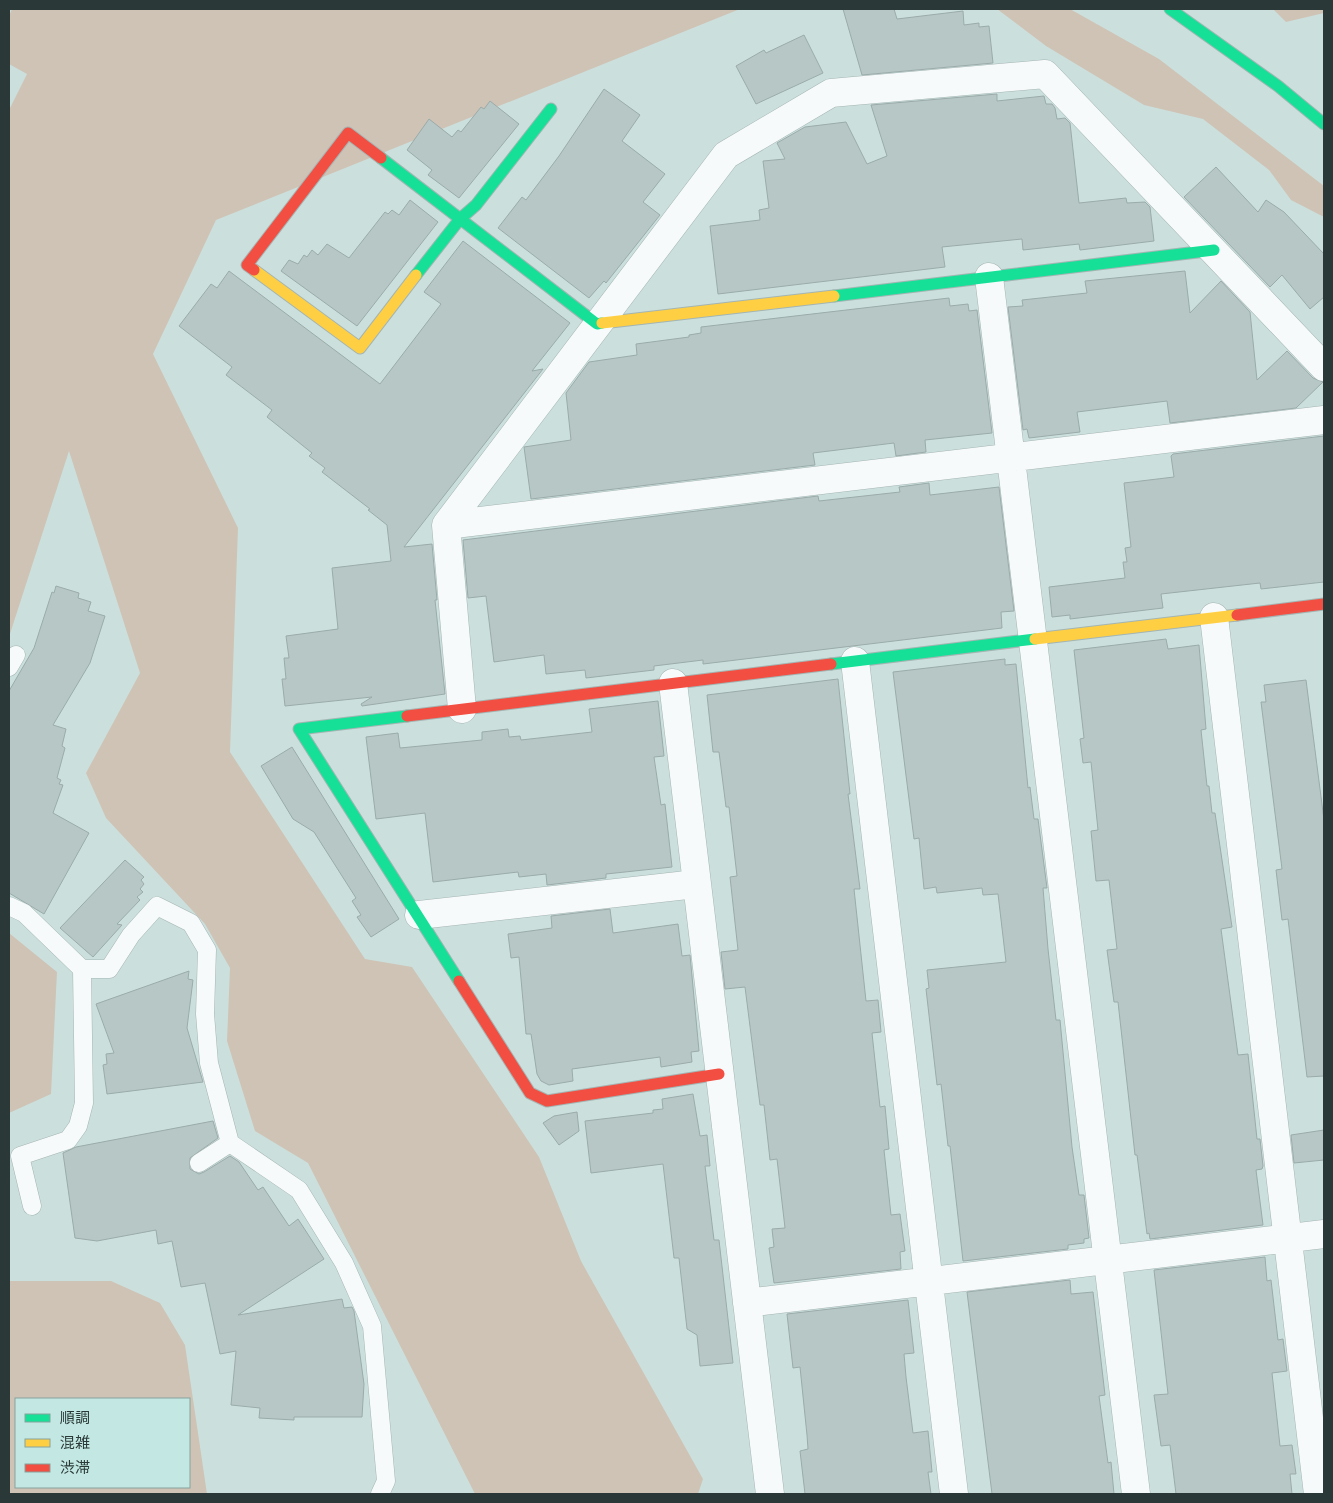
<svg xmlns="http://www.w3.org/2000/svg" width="1333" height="1503" viewBox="0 0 1333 1503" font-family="'Alegreya Sans','Noto Sans JP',sans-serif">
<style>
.green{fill:#cfc3b6;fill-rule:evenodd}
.building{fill:#b6c7c5;stroke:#9baba9}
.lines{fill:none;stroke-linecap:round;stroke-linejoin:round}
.lane-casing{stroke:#a4b5b3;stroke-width:19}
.street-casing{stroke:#a4b5b3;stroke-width:29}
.fast-casing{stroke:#a4b5b3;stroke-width:13}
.slow-casing{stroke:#a4b5b3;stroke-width:13}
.jam-casing{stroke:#a4b5b3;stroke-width:13}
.lane{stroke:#f7fafa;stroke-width:18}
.street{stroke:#f7fafa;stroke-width:28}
.fast{stroke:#16e098;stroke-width:11}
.slow{stroke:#ffcf43;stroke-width:11}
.jam{stroke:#f24e42;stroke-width:11}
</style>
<rect width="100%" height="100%" fill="#cbe0dd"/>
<path class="green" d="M12,9h728l-524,211 -63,134 85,174 -8,224 135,207 47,8 127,190 42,104 122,218 -5,15h-223l-167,-331 -53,-32 -28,-90 3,-73 -25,-44 -99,-106 -20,-45 54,-100 -71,-222 -60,186v-527l18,-36 -18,-10v-48z
M997,9h73l89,50 165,127v31l-33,-17 -22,-30 -66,-51 -59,-14 -98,-59z
M1273,9h51v4l-38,9z
M9,933l48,39 -6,122 -42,19z
M9,1281h102l49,22 25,42 22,149h-198zM189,1399v88h-173v-88z"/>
<path class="building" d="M843,9h51l3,10 66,-8 1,14 15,-2v4l10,-1 4,37 -131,12z
M804,35l19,38 -67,31 -20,-38 28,-16 2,3z
M604,89l36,26 -18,26 43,33 -22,28 17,13 -54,68 -2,-2 -15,17 -91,-70 24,-31 4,3 33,-44z
M997,94v7l47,-5 2,8h6l3,4 2,11 8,-1 5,5 9,80 47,-5 1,5 18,-1 5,5 4,34 -74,9 -1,-6 -56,6 -1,-11 -80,8 3,20 -227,27 -8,-68 50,-6 -1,-10 10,-2 -6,-47 22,-2 -8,-16 28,-16 41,-5 21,42 20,-8 -16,-51z
M490,101l29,23 -60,74 -31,-23 4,-5 -25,-20 22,-31 23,18 6,-7 3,2 20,-25 3,2z
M1216,167l42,45 8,-12 18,12 40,42v43l-14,12 -28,-34 -12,12 -86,-90z
M410,200l28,22 -81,104 -76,-55 8,-11 9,4 6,-9 3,2 5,-7 6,5 9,-11 22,14 36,-46 3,2 4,-4 7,5z
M463,241l107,82 -38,48 11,-2 -139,178 28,-3 5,56h-2l10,94 -83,12 -1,-2 11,-7 -87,9 -3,-27h4l-2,-21h5l-3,-22 52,-7 -6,-61 59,-7 -4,-36 -19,-15 2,-1 -48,-37 3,-4 -16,-12 3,-3 -45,-36 5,-7 -46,-35 6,-8 -53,-41 32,-42 6,4 12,-17 151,113 61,-80 -17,-12z
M1185,271l5,42 31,-32 29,31 7,68 30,-29 26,27 10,4 -27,26 -126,15 -3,-22 -90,11 3,20 -51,6 -2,-9 -4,1 -15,-123 15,-1 -1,-6 65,-7 -2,-12z
M949,298l1,8 18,-2 1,7 8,-1 15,123 -67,7 1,12 -30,4 -2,-13 -81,10 2,12 -284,34 -7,-52 47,-7 -5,-47 23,-31 48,-7 -1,-11 53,-7v-2l12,-2v-6z
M1324,436v146l-63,7 -1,-6 -99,11 2,14 -93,11v-4l-18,2 -3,-30 76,-9 -2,-16h4l-2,-14 6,-1 -7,-64 50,-6 -3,-21 2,-2z
M929,483l1,12 69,-8 15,124 -13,1 1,16 -299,36v-4l-49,6v4l-68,8 -1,-8 -39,4 -2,-19 -50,7 -8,-66 -18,2 -5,-58 355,-44 1,5 81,-9 -1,-5z
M56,586l23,7 -1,5 13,4 -3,9 17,5 -15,47 -37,62 13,4 -4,17 3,2 -8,30 4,2 -2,4 4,1 -10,28 36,20 -45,81 -35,-21v-202l25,-43 18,-56 2,1z
M1166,639l2,10 31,-4 7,84 -5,1 6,56h2l3,27h3l17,114 -11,2 17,126 10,-1 9,85h3l3,27 -1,3 -6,1 7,55 -113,14 -1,-6 -2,1 -10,-79h-2l-17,-153h-4l-7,-52 10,-1 -8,-69 -13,1 -5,-50 7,-1 -7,-68 -8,1 -3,-24 4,-1 -10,-88z
M1005,659v6l11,-1 12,124 2,-1 4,32h4l9,69h-4l5,61 8,71h4l12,127 7,48h5l5,43 -5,1v4l-16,2v4l-105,12 -13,-115h-2l-7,-62 -4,1 -11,-96 3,-1 -2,-18 79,-8 -8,-68 -15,1 -1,-7 -45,5 -1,-6 -12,2 -5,-51 -5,1 -21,-167z
M838,679l12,115h-2l12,95h-6l12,112 12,-1 3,32 -9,1 8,74 5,-1 4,43 -5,1 7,65 9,-1 5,37 -5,1 1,17 -127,14 -5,-35 5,-1 -2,-18 13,-1 -8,-69 -7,1 -6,-55h-4l-15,-118 -20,2 -4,-37 17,-2 -8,-73 7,-1 -8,-69h-3l-7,-55h-6l-6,-57z
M1306,680l18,140v256l-17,1 -19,-158 -6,1 -6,-50 6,-1 -21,-167h5l-2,-17z
M658,701l6,55 -10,1 7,48 4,-1 7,63 -66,7v4l-59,7 -1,-11 -27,3 -1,-5 -85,10 -8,-69 -49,6 -10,-82 32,-4 2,15 82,-8v-8l26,-3 1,8 11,-1 1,4 71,-8 -3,-23z
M292,747l107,172 -28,18 -14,-20 4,-2 -9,-14 4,-3 -42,-66 -21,-13 -32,-53z
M125,860l19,17 -3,3 3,4 -4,5 3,3 -6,5 3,3 -23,24 5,1 -29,32 -33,-29z
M610,909l3,24 65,-9 4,32 8,-1 9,96 -8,1 1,10 -31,5 -1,-10 -88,12 1,12 -24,4 -8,-4 -4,-7 -6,-40h-5l-7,-77 -8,1 -3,-24 44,-6 -1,-12z
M189,971l-1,8 5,1 -6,48 16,54 -96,12 -4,-29 4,-1 -1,-10 8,-1 -18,-49z
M693,1094l7,42 7,-1 3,31h-5l9,74h5l14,123 -33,3 -3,-31 -10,-6 -8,-71h-5l-11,-94 -72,9 -6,-52 68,-8v-3l10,-1 -1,-10z
M577,1112l2,19 -20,14 -16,-22 11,-7z
M213,1121l5,17 -28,20v11l9,5 5,-2 26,-16 9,6 19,28 5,-3 26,39 9,-7 26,40 -86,56 104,-16 2,9 8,-1 2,4 10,73 -2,33h-68v3l-35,-2 1,-10 -29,-3 5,-54 -16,3 -15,-71 -24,4 -9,-46 -14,3 -2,-14 -59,11 -22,-3 -12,-85 13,-6z
M1324,1130v30l-30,3 -3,-28z
M1265,1257l2,24 4,-1 7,60 5,-1 4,32 -15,2 8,73 12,-1 4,29h-6l2,20h-116l-6,-49 -9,1 -7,-51 14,-1 -14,-124z
M1070,1280l1,14 22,-2 12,103 -6,1 9,67 3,-1 3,32h-122l-25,-202z
M908,1300l6,53 -10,1 2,23 7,56 15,-2 4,41h-4l3,22h-126l-5,-43 8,-2 -1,-14 -7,-68 -7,1 -6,-54z"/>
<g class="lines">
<defs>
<path id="lane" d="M9,667l7,-12
M9,906l15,7 58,56h27l22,-34 26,-29 34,17 16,27 -2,64 4,49 21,80 69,47 45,73 28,63 14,155 -6,13
M199,1163l31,-20
M32,1206l-12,-50 48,-16 10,-14 6,-23 -2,-134"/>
<path id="street" d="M989,277l147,1217
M446,525l878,-105
M1214,617l104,877
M855,661l99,833
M673,683l97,811
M462,709l-16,-184 280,-370 105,-62 214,-19 279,293
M419,915l277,-31
M747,1303l577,-69"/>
<path id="fast" d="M1170,9l108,77 46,38
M381,158l216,166 5,-1
M416,275l44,-56 16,-14 75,-96
M834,296l380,-46
M831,664l204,-25
M407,716l-108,13 160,252"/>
<path id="slow" d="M254,270l106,78 56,-73
M602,323l232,-27
M1035,639l202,-24"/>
<path id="jam" d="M254,270l-7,-5 101,-132 33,25
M1237,615l87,-11
M407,716l424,-52
M459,981l71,112 17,8 172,-27"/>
</defs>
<use href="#lane" class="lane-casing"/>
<use href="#street" class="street-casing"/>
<use href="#fast" class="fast-casing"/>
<use href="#slow" class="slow-casing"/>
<use href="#jam" class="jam-casing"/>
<use href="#lane" class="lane"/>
<use href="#street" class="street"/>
<use href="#fast" class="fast"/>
<use href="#slow" class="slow"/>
<use href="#jam" class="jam"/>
</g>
<rect width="1333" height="1503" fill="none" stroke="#2a3937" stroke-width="20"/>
<rect x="15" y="1398" width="175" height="90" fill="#c3e8e3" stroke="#86a29e"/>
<rect x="25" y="1414" width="25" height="8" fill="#16e098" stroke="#86a29e"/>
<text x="60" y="1423" font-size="15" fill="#2a3937">順調</text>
<rect x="25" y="1439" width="25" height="8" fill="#ffcf43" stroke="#86a29e"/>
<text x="60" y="1448" font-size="15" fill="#2a3937">混雑</text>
<rect x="25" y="1464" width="25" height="8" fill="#f24e42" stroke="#86a29e"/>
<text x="60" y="1473" font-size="15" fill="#2a3937">渋滞</text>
</svg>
